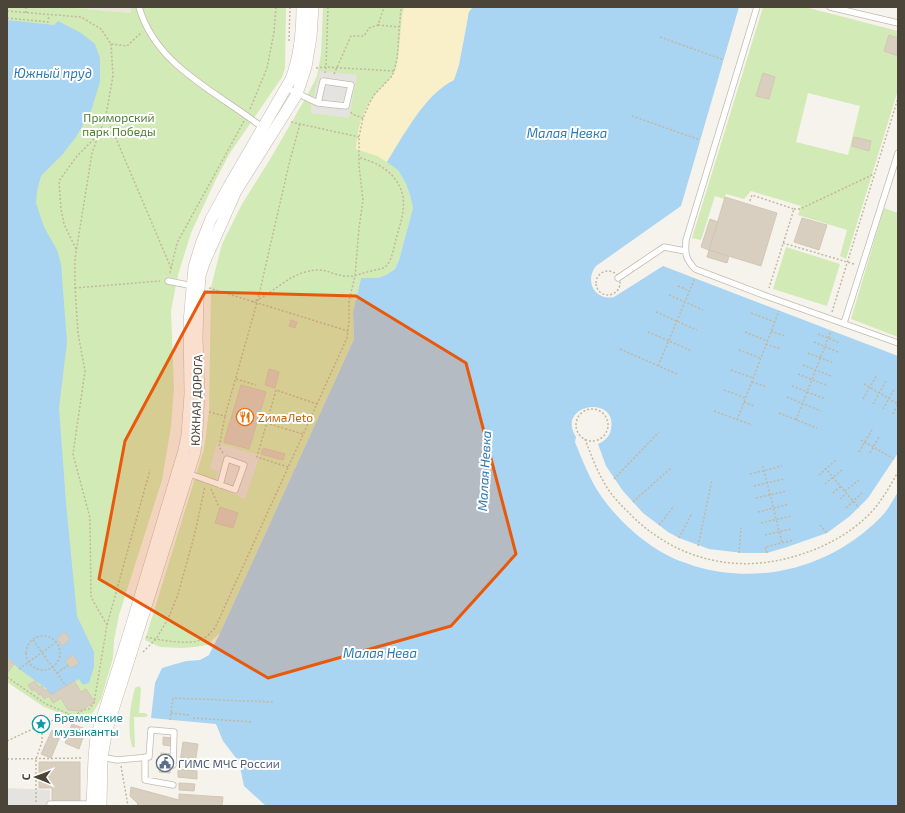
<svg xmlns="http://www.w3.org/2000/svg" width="905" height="813" viewBox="0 0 905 813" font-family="'Exo 2',sans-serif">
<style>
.residential{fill:#eae5da}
.green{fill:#d2eab5;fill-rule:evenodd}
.sand{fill:#f9efc9}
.parking{fill:#e5e3e0}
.water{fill:#a9d4f2}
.building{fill:#d8cfc1;stroke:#d3c7b4}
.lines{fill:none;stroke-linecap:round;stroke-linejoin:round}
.service-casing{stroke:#c2bbae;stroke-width:7}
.minor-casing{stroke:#c2bbae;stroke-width:12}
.path{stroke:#c4b79f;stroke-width:1.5;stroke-dasharray:2 2;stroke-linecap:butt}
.service{stroke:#fff;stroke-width:5.5}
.minor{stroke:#fff;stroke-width:11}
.marked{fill:#e8590c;fill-opacity:0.2;stroke:#e8590c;stroke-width:3;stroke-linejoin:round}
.labels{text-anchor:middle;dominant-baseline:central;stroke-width:4;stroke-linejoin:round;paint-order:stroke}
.park-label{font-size:12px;fill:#4a7f2a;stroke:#fff}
.street-label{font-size:12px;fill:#4b4439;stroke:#fff}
.food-label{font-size:12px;fill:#c56008;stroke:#fff;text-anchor:start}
.culture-label{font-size:12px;fill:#0d838f;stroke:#fff;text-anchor:start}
.service-label{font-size:12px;fill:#4e5e75;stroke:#fff;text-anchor:start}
.water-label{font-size:13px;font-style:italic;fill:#2e7ab2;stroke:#fff}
</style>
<rect width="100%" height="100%" fill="#f6f3ec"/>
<path class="residential" d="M64,7h66l1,6z"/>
<path class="green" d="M7,7h57l67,6 -1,-6h156l-1,61 -3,9 -52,76 -15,28 -24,52 -13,42 -7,36 3,76 -3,40 -9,53 -43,135 -5,25 -1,18 -7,24 -5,17 -7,12 -10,11 -40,-15 -37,-25z
M323,7h150l-53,104 -16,22 -6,37 8,14 4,11 3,13 -14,52 -4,9 -9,6 -8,3h-17l-8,34 1,27 -134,294 -13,12 -12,2 -14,1 -21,-1 -15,-7 59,-191 5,-38 2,-124 11,-43 20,-40 27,-43 40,-69 8,-16 4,-22z
M763,7h42l93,24v59l-52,169 -6,-3 7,-26 -49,-15 3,-9 -50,-15 -7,8 -18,-5 -2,5 -9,-3 -14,44 -9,-2zM808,93l52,13 -12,49 -52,-13z
M884,208l14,5v124l-47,-18z
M786,247l54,17 -13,42 -54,-17z
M139,686l2,3 -2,24h6l3,2 -2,2h-12l1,30h-3c-5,-19 -2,-41 3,-59z"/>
<path class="sand" d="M404,7h69l-4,5 -10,53 -5,15c-28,13 -51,56 -67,82l-10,-6 -21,-7c2,-21 5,-37 19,-54 7,-9 17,-16 21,-27 5,-19 3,-41 8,-61z"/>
<path class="parking" d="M320,71l37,4 -8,43 -38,-5v-7z
M217,443l43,12 -15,44 -32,-13 5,-15 -8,-2z
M7,788l43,2v16h-43z"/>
<path class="water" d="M473,7h266l-58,199 -85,60c-12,15 -1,35 18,31l49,-31 235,90v97l-30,45 -18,18 -23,17 -40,14 -20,6h-24l-34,-4 -30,-11 -11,-6 -25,-19 -20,-22 -17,-25 -8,-22c7,-3 12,-8 13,-15 7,-35 -56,-25 -35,8l-1,5c9,22 17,44 32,62 18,23 45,46 73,57 5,2 10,3 14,5 67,20 138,1 187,-49 7,-7 12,-17 17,-25v314h-632l-22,-20 -5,-24 -16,-21 -7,-17 -65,-6 4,-35 7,-15 24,-7 14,-1 9,-5 11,-22 134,-294 -1,-27 8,-34h17l8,-3 9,-6 4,-9 11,-41 3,-11 -3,-13 -4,-11 -8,-14 -11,-8c17,-27 38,-68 67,-82l5,-15 10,-53z
M7,20l47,5 4,-4 23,12 14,11 5,14v24l-9,29 -15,26 -14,18 -21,21 -4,15 -1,12 8,24 13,23 4,14 6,78 -8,66 7,95 11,113 17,36v15l-5,16 -6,2 -4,-6 -28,16 -4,-6 -28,-20 -12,-12z"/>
<path class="building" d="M889,35l9,3v18l-14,-5z
M763,73l12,4 -6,22 -13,-3z
M854,137l17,4 -2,10 -17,-5z
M725,197l52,16 -16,53 -52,-16z
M802,218l25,7 -8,25 -25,-8z
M710,219l8,3 -9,28 -8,-3z
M709,250l20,6 -2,7 -20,-6z
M291,320l6,2 -2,6 -6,-2z
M269,369l10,3 -4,16 -10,-3z
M241,385l25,7 -17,57 -25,-7z
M263,448l22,6 -2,6 -22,-6z
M220,507l18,6 -5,15 -18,-5z
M64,632l6,7 -8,7 -5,-7z
M73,655l6,8 -8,5 -6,-7z
M7,658l7,6 -7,9z
M35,681l4,6 3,-1 3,5 2,-2 4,6 23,-14 7,11 5,-3 9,13 -15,9 -12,-1 -7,-12 -8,5 -4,-7 -5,3 -3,-5 -2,1 -4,-5 -3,1 -4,-6z
M72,724l14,5 -7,20 -14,-6z
M52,730l9,4 -10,24 -10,-4z
M163,737l8,1v8l-8,-1z
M183,742l15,2 -3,20 -15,-2z
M161,753l10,1 -1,19 -11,-1z
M39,762h41v39h-28v-13h-13z
M178,769l19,2v8l-19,-2z
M179,783l16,1 -1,7 -15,-1z
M131,787l48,13v-6l44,3 -1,9h-86l2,-2 -8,-8z"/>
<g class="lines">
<defs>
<path id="service" d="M139,7c17,60 79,85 124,121
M757,7l-71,233c-1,14 -1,18 9,29l71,27 132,47
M830,7l68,16
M286,88l32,15 28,3 5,-21 -28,-4 -5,22
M618,278l46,-31 21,4
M168,281l25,5
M844,323l54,-170
M187,473l48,17 9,-25 -17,-6 -7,26
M101,757l16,3 32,-3 2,-27 23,2 -1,33
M145,757v23l28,5
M50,804h44"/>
<path id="minor" d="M92,806l2,-49 2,-20 34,-107 54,-180 3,-15 3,-41 -1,-72 5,-55 7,-23 10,-25 18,-33 62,-107c9,-23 11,-47 11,-72
M101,806l1,-49 5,-28 88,-277 2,-20 2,-38 -2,-57 1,-35 2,-26 4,-13 32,-72 61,-97 9,-27 5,-30 2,-30"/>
</defs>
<use href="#service" class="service-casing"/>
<use href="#minor" class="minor-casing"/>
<path class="path" d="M7,11l74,6 20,12 10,15 16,2 15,-14
M26,13v-6
M7,18l41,4 1,-7
M378,25l21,2
M660,37l64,23
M289,41l1,-34
M316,68l10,-1 2,-60
M325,73l1,-6 68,4
M334,74l17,-38h13l5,-8 9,-3 5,-15v-3
M250,109l17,-41 7,-36 2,-25
M351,112l1,2 11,4
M106,115l65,153
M632,116l68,24
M291,122l68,15
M750,201l2,-6 42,14 -25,79
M794,209h6l74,-35
M783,243l71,21
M76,249l-12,-25 -3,-15 -2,-28 18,-25 20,-20
M596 283a12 12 0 1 1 24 0a12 12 0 1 1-24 0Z
M170,273l7,-30 67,-122
M678,286l12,5
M75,288l85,-7
M209,288l139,43
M669,295l34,15
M252,302c19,-7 34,-25 53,-30 20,-6 25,3 41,4 8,1 14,-2 21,-4 6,-2 13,-2 18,-5 7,-6 9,-20 11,-28 4,-14 9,-28 7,-42 -4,-22 -23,-34 -43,-39
M656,312l41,18
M832,312l66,-214
M751,313l24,9
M771,331l14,5
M648,332l44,19
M745,332l22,9
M818,334l22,9
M814,342l24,10
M766,344l15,5
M620,349l57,25
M739,350l21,8
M808,353l26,10
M803,365l28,11
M658,366l37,-88
M731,370l22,8
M798,374l30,12
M236,379l20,6
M752,382l13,4
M864,384l34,20
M792,386l33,13
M724,390l22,8
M787,397l34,14
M863,399l14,-24
M744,402l10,4
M873,404l13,-23
M883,409l12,-21
M576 425a16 16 0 1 1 32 0a16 16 0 1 1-32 0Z
M714,411l38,14
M209,412l16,4 33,-117 31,-135 11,-40
M779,413l38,15
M893,414l5,-10
M737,420l42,-109
M796,420l35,-89
M266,423l37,11
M585,439c6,16 12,32 21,47 6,10 15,19 23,27 46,47 108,62 170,42 29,-9 56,-24 76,-47 9,-11 16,-24 23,-36
M861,440l33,19
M859,452l14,-24
M223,453l-4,-6 6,-31
M870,453l9,-16
M763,466l19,77
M288,467l-31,-10 19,-67 41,14
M825,468l34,40
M750,474l32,-8
M819,475l17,-15
M614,479l45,-47
M825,484l18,-15
M754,486l30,-7
M211,489l8,18
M845,491l14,-11
M833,493l8,-7
M756,498l31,-7
M840,499l7,-6
M633,502l39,-35
M846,508l17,-16
M758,512l31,-8
M761,523l30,-7
M659,525l15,-19
M820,525l7,8
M765,535l26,-6
M679,538l12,-23
M698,546l14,-66
M739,553l2,-25
M767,553l-2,-6 29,-7
M107,625l-16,-28 -1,-79 -17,-64 12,-83 -7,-38 -3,-45v-29l17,-106 14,-38 7,-39 -2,-32
M26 653a17 17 0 1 1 34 0a17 17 0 1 1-34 0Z
M146,637c15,3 43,9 57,2 5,-3 8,-7 12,-11l132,-290 2,-16v-21l6,-25 4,-48 4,-28 -4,-34v-29l4,-19 6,-14 5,-9 18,-19 2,-5 3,-12 4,-52
M33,640l33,46
M143,652l13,-13 12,-20 10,-25 17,-61 10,-47
M19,669l36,-26
M57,673l11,-8
M7,677l39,27 44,19
M171,713l19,2
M74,716l9,-6 6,-1 5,-6 13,-78 43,-155
M193,718l60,4
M170,720l3,-22 100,4
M38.5 725a2.5 2.5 0 1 1 5 0a2.5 2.5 0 1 1-5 0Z
M44,724l24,-10
M7,741l32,-15
M7,759l76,-1
M121,766l7,40
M36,802v-43l6,-17v-15"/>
<use href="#service" class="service"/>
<use href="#minor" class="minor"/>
</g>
<path class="marked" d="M205,292l151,4 110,67 50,191 -65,72 -183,52 -169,-99 26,-138z"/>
<defs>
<symbol id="restaurant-ring" viewBox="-11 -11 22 22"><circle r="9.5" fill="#fff" stroke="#e8710a" stroke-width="1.5"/><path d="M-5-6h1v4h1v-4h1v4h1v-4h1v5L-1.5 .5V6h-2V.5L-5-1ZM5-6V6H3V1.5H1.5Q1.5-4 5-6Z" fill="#e8710a"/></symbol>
<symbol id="sight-ring" viewBox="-11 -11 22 22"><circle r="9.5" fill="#fff" stroke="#0f9aa8" stroke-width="1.5"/><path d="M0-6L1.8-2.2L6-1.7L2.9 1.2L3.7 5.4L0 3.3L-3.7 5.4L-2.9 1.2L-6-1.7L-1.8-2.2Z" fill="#0f9aa8"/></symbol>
<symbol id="civic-ring" viewBox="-11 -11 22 22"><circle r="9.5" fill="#fff" stroke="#5c6f8a" stroke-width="1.5"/><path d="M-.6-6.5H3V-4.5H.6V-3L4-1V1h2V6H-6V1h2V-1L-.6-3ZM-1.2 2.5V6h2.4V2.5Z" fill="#5c6f8a"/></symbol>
</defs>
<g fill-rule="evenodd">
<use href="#restaurant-ring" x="235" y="407" width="20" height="20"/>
<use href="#sight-ring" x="31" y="714" width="20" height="20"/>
<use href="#civic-ring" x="155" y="753" width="20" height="20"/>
</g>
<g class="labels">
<g class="park-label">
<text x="119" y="117">Приморский<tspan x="119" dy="14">парк Победы</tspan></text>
</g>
<g class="street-label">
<text transform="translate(196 400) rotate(-88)">ЮЖНАЯ ДОРОГА</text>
</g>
<g class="food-label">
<text x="258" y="417">ZимаЛеtо</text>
</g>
<g class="culture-label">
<text x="54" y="717">Бременские<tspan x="54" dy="14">музыканты</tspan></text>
</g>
<g class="service-label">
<text x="178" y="763">ГИМС МЧС России</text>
</g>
<g class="water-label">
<text x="53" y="73">Южный пруд</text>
<text x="567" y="133">Малая Невка</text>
<text transform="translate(484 471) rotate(-87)">Малая Невка</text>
<text x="380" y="653">Малая Нева</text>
</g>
</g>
<rect width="905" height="813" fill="none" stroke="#4b4439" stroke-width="16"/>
<g transform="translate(36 777) rotate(271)" stroke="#ffffff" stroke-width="3" paint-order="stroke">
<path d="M0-3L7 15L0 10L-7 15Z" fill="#4b4439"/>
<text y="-6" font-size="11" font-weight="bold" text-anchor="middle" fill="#4b4439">С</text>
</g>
</svg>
